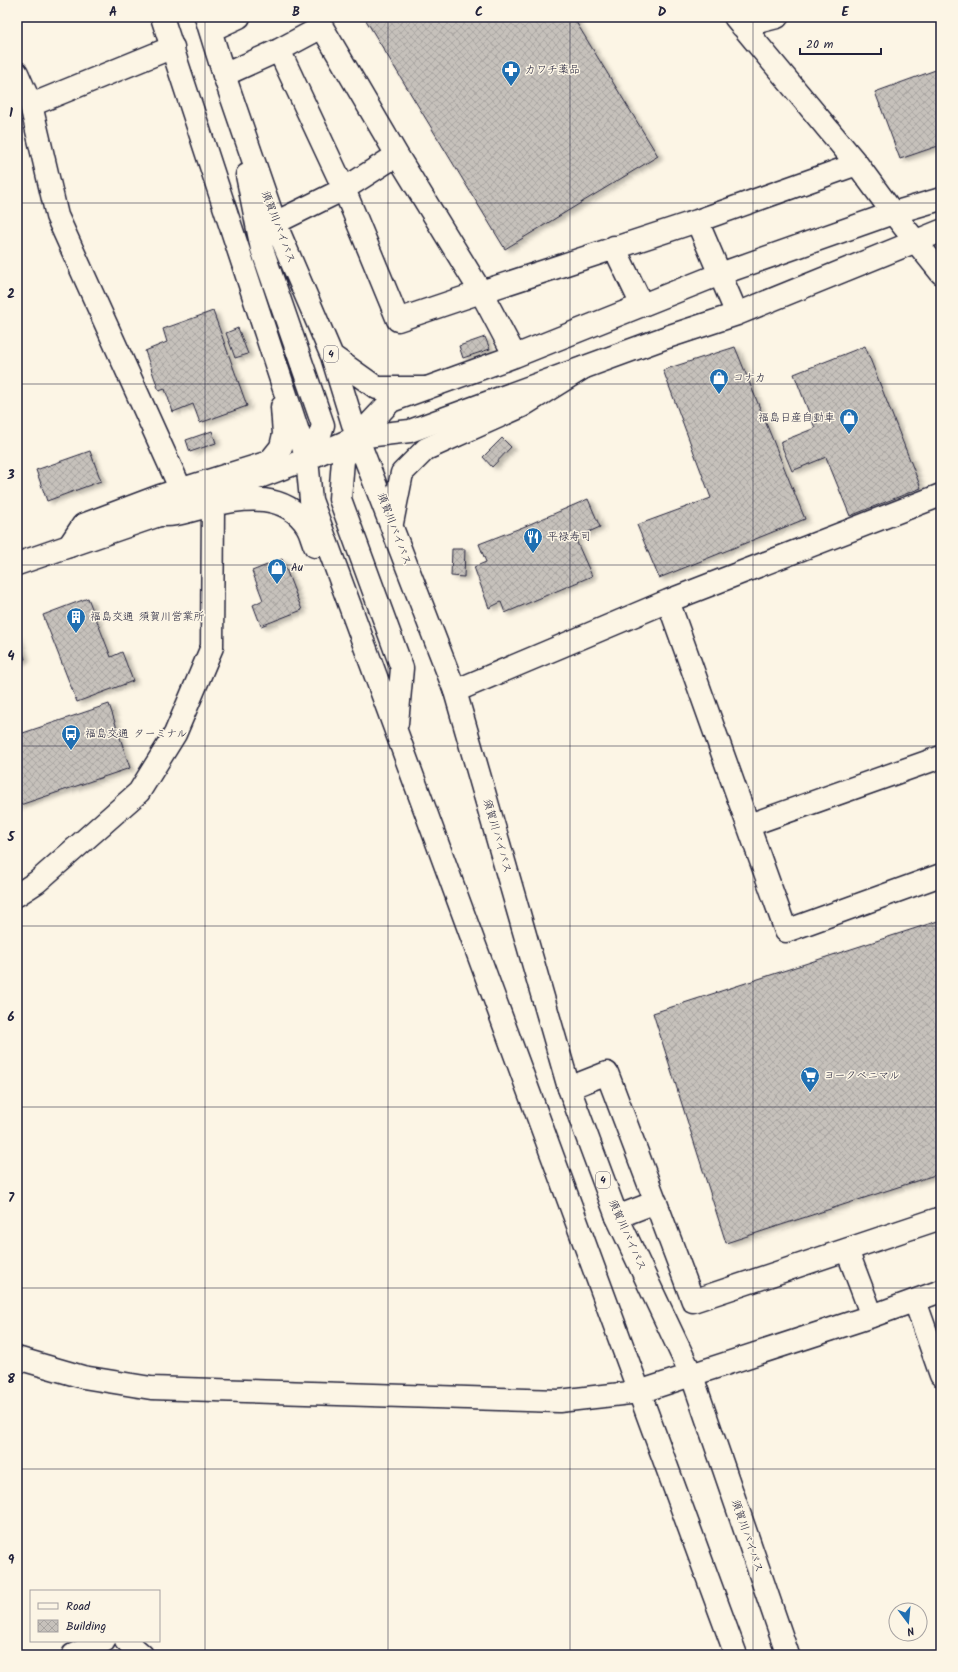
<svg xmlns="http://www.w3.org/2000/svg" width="958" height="1672" viewBox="0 0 958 1672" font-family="Kalam,'Klee One',sans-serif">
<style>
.building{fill:url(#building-cross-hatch);stroke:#22223b;filter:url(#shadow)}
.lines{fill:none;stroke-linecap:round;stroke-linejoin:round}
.minor-casing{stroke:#22223b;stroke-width:25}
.highway-casing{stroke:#22223b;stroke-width:25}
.minor{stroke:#fcf5e5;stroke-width:22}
.highway{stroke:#fcf5e5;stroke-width:22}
.grid{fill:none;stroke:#22223b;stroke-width:1;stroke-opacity:0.55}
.labels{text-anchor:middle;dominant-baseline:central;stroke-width:3;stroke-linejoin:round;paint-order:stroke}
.shield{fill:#fcf5e5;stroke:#63616e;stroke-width:1}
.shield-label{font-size:10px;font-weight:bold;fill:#22223b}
.poi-label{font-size:11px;fill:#22223b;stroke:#fcf5e5;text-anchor:start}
.street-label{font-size:11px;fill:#22223b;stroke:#fcf5e5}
.neatline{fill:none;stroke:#22223b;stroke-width:1.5}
.grid-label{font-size:13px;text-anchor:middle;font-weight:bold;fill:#22223b}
</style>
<defs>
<pattern id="building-cross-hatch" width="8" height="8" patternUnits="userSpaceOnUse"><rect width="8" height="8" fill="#c6c1bb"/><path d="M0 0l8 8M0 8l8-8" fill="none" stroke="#aaa6a2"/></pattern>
<filter id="shadow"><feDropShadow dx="4.5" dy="2.5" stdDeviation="2" flood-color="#0004"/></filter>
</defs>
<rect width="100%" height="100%" fill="#fcf5e5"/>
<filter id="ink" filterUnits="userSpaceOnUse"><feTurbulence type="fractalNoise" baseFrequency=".025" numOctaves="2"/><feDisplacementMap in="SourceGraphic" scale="8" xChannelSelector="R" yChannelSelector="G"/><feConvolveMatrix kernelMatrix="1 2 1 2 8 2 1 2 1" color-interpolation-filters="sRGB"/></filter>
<g filter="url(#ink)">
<path class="building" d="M364,17h209l85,139 -153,93z
M941,68v77l-41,14 -25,-67z
M213,311l34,95 -47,17 -7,-19 -20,8 -8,-23 -6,2 -14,-40 22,-9 -4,-13z
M238,328l10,26 -13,4 -9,-25z
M485,337l5,12 -27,9 -4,-12z
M865,346l56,142 -71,28 -24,-59 -34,14 -12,-29 35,-14 -21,-54z
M735,347l70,172 -146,59 -22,-53 74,-27 -48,-128z
M212,431l4,12 -26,9 -4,-12z
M502,438l9,9 -19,20 -9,-10z
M90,451l11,30 -54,20 -11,-31z
M588,499l12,28 -25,11 17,38 -87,37 -4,-11 -12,6 -15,-41 12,-5 -7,-18 44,-17z
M452,549h13l-1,28 -13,-1z
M282,559l20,51 -41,16 -8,-21 10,-5 -11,-29z
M88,598l23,59 11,-5 11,29 -56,21 -34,-87z
M17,636l8,23 -8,3z
M109,704l21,64 -113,38v-71z
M941,920v253l-215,70 -73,-230z"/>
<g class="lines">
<defs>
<path id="minor" d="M735,17l122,147 36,49 48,60
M742,26l35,-9
M211,30l28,-13
M279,50l65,139 54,131 83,-28 34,64
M17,73l14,32 26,111 124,274
M224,75l55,-25 43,-23 75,128 84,137 216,-71 160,-57
M31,105l142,-58
M697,221l40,93
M275,223l69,-34 53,-34
M614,247l28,58
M357,437l34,-36 124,-45 205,-82 173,-61 48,-14
M17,564l142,-49 148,-56 50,-22 53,-6 257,-94 70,-23 204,-83
M668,601l118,330 155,-56
M455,691l213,-90 273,-106
M749,825l192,-68
M17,895l20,-13 102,-90 36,-58 37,-87 1,-142
M569,1088l38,-15 86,228 248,-83
M617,1217l39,-15
M847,1250l25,66
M915,1301l26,74
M17,1358l66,19 68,11 408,13 80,-9 233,-76 69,-25
M126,1641l16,14
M73,1655l31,-14"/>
<path id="highway" d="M162,17l145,442 4,41 425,1155
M206,17l18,58 51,148 57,133 25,81 98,254 114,397 48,129 75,159 96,279
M247,175l15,74 61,176 -6,19 -10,15
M332,356l45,32h49
M357,437l-14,23 -3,39 62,169 -5,55
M159,515c21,1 34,-6 54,-10 33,-8 73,-12 94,21 4,6 5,14 8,20
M392,523l10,-50 24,-24 96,-43 61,-38
M69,546l14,-21 77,-29 109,-34 12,-15 3,-13 -2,-27"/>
</defs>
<use href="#minor" class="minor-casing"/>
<use href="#highway" class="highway-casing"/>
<use href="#minor" class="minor"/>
<use href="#highway" class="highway"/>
</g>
</g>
<path class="grid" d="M205,17v1638M388,17v1638M570,17v1638M753,17v1638M17,203h924M17,384h924M17,565h924M17,746h924M17,926h924M17,1107h924M17,1288h924M17,1469h924"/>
<defs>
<symbol id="pharmacy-pin" viewBox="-11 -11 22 30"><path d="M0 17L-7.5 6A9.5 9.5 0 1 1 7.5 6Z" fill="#1f6fb2" stroke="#fcf5e5"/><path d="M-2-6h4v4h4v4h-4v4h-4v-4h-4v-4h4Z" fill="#fff"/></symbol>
<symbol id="shop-pin" viewBox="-11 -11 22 30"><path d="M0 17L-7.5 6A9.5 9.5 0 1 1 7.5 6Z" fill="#1f6fb2" stroke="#fcf5e5"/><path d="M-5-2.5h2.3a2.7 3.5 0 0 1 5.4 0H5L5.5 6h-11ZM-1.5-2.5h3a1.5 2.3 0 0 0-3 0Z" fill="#fff"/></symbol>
<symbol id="restaurant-pin" viewBox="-11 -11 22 30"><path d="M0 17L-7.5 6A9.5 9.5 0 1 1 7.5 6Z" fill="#1f6fb2" stroke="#fcf5e5"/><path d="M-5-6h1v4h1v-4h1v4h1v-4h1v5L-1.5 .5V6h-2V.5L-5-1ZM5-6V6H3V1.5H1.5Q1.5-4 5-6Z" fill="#fff"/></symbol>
<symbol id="building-pin" viewBox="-11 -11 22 30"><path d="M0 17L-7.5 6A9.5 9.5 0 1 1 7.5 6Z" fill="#1f6fb2" stroke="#fcf5e5"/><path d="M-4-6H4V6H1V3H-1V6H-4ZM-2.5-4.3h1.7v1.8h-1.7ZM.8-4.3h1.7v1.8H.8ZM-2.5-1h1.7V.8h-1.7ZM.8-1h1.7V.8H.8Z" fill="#fff"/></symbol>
<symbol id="bus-pin" viewBox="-11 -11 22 30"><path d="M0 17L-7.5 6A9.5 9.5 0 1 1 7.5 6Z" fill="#1f6fb2" stroke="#fcf5e5"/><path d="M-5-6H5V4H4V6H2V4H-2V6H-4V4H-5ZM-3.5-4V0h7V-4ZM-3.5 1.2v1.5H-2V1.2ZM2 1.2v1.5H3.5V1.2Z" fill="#fff"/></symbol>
<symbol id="supermarket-pin" viewBox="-11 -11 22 30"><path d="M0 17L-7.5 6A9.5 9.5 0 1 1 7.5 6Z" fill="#1f6fb2" stroke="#fcf5e5"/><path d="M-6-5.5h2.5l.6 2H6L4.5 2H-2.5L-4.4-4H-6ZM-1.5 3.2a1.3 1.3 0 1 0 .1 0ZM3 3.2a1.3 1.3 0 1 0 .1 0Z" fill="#fff"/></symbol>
</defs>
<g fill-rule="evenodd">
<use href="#pharmacy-pin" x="500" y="59" width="22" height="30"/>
<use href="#shop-pin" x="708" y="367" width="22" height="30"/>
<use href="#shop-pin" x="838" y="407" width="22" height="30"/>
<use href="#restaurant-pin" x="522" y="526" width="22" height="30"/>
<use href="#shop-pin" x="266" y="557" width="22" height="30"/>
<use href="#building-pin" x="65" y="606" width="22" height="30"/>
<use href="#bus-pin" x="60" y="723" width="22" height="30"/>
<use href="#supermarket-pin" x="799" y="1065" width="22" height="30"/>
</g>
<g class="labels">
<g class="shield">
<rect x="324" y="346" width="14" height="16" rx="3"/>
<rect x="596" y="1172" width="14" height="16" rx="3"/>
</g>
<g class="shield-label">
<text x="331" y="354">4</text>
<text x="603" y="1180">4</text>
</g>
<g class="poi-label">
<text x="525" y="70">カワチ薬品</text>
<text x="733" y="378">コナカ</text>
<text x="835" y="418" text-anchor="end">福島日産自動車</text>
<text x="547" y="537">平禄寿司</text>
<text x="291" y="568">Au</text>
<text x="90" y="617">福島交通 須賀川営業所</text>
<text x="85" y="734">福島交通 ターミナル</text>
<text x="824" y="1076">ヨークベニマル</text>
</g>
<g class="street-label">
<text transform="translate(278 227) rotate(69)">須賀川バイパス</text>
<text transform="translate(394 529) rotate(69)">須賀川バイパス</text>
<text transform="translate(497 836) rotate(74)">須賀川バイパス</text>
<text transform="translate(627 1235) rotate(66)">須賀川バイパス</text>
<text transform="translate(747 1536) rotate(71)">須賀川バイパス</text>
</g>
</g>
<rect width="958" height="1672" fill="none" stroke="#fcf5e5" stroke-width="44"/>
<rect x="30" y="1590" width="130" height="52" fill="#fcf5e5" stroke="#a5a1a1"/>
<rect x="38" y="1603" width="20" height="6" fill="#fcf5e5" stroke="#a5a1a1"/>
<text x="66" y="1610" font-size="12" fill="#22223b">Road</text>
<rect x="38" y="1620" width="20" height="12" fill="url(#building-cross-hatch)" stroke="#a5a1a1"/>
<text x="66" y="1630" font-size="12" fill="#22223b">Building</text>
<g transform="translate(908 1622) rotate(164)"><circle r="19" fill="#fcf5e5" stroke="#a5a1a1"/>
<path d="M0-3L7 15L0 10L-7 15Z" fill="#1f6fb2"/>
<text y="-6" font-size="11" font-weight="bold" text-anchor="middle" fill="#22223b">N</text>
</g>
<path d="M800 48v6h81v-6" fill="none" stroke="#22223b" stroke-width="2"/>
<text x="806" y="48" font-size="12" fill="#22223b" stroke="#fcf5e5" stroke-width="3" paint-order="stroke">20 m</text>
<rect x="22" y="22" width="914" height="1628" class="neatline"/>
<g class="grid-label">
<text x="113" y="16">A</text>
<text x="296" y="16">B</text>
<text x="479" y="16">C</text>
<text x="662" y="16">D</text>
<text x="845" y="16">E</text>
<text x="11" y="117">1</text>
<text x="11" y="298">2</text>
<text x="11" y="479">3</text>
<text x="11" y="660">4</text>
<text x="11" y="841">5</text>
<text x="11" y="1021">6</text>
<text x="11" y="1202">7</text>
<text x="11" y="1383">8</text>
<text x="11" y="1564">9</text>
</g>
</svg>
